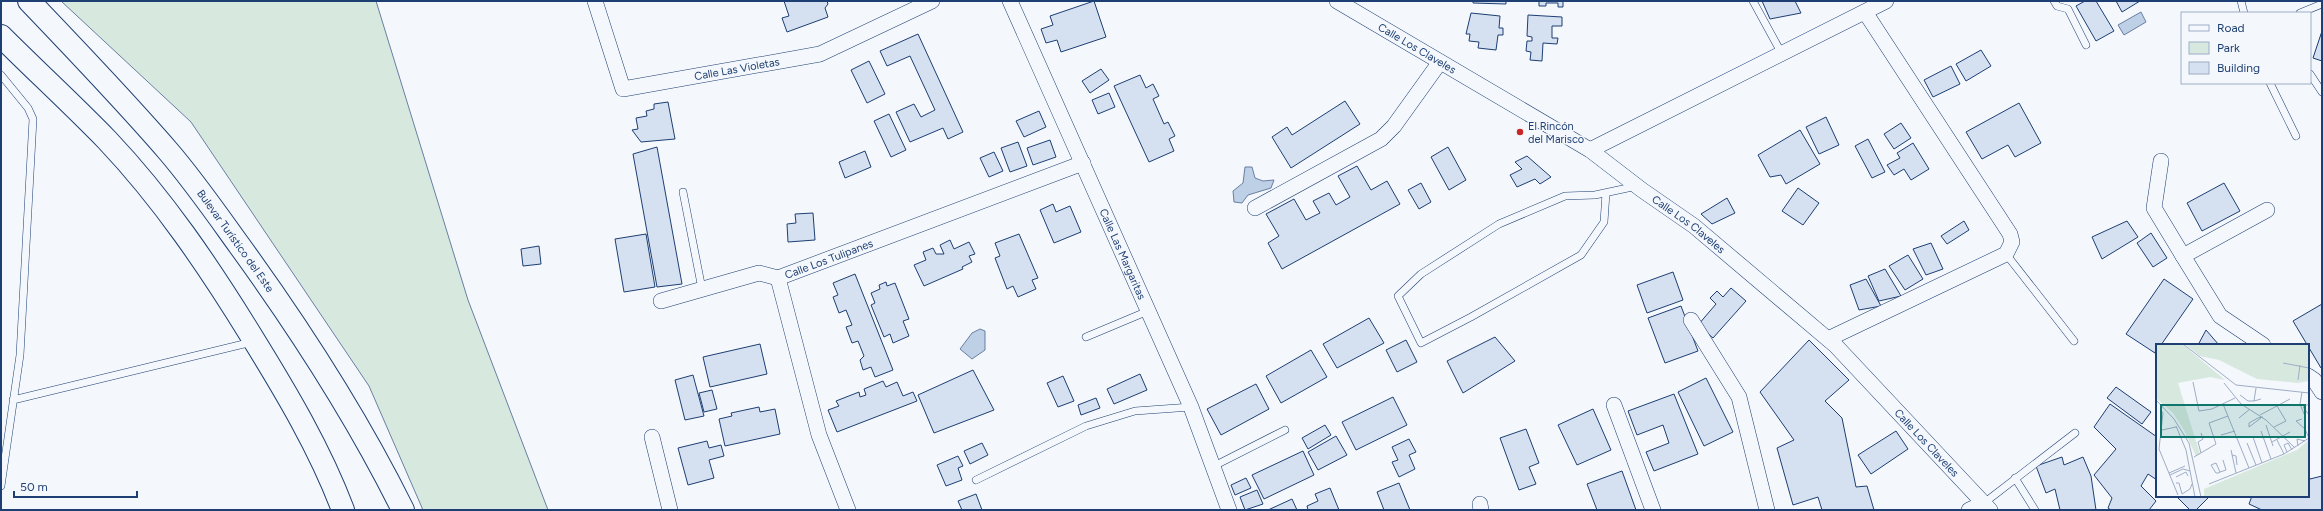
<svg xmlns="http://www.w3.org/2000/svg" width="2323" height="511" viewBox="0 0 2323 511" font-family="Figtree,sans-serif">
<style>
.green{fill:#d7e8df;stroke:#687fa3}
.water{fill:#bed0e5;stroke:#687fa3}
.building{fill:#d5e0f0;stroke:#1d3f73}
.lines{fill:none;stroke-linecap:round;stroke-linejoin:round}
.service-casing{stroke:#1d3f73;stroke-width:8}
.minor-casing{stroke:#1d3f73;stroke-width:16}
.trunk-casing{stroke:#1d3f73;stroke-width:24}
.service{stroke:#f4f7fb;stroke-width:7}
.minor{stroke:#f4f7fb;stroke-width:15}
.trunk{stroke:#f4f7fb;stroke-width:22}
.poi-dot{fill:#c62828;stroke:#f4f7fb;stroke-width:1.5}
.labels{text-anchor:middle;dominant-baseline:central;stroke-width:3;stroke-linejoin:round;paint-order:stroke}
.street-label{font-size:11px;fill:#1d3f73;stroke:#f4f7fb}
.poi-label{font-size:11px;fill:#1d3f73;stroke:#f4f7fb;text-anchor:start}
.inset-road{fill:none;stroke:#9eadc5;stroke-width:1}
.view{fill:#0f766e;fill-opacity:0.15;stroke:#0f766e;stroke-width:2}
.inset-edge{fill:none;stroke:#1d3f73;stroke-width:2}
</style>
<rect width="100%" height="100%" fill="#f4f7fb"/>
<path class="green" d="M61,1h315l92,299 80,210h-125l-54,-124 -178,-264z"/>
<path class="water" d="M2141,12l5,10 -22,13 -6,-10z
M1245,167h7l3,11 8,3 11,-1 -3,8 -23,7 -6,8 -8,-1 -1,-11 10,-8z
M980,329l5,2v19l-13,9 -12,-10 12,-16z"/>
<path class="building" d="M784,1h43l1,3 -3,4 3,9 -41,15 -5,-14 7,-2z
M1094,1l12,36 -45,15 -4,-12 -11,3 -5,-14 12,-4 -3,-9z
M1473,1h33v3l-33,-1z
M1539,1h24v6h-5v-4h-12v3h-7z
M1762,1h33l6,12 -31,6z
M2085,1h11l18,30 -18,10 -20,-35z
M2116,1h24l-18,11z
M1471,13l29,3 -1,12h4v7h-5l-2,15 -18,-2 1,-6 -10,-1 1,-7h-4z
M1528,15l34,2v9h-10v12h6l-1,6 -14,-1 -1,18 -12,-1 1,-8 -5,-1 1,-10h5v-4l-5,-1z
M2322,31v30l-9,-3z
M918,34l45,98 -15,7 -5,-11 -33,14 -14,-30 18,-8 7,13 14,-7 -25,-54 -23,10 -7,-15z
M1981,50l10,16 -25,15 -10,-17z
M869,61l16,33 -18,9 -16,-33z
M1951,66l9,18 -27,13 -9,-17z
M1101,69l8,11 -19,13 -8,-12z
M1140,75l6,13 7,-4 6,12 -6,3 11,25 4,-2 7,14 -6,3 5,12 -25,11 -35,-76z
M1109,93l6,14 -17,7 -6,-14z
M1345,101l15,23 -69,44 -19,-31 15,-10 5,8z
M668,102l7,37 -34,3 -9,-12 6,-1 -2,-11 11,-2 -1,-5 8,-2v-5z
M2019,103l22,40 -26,14 -7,-12 -26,14 -16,-27z
M1039,111l7,16 -22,10 -8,-16z
M889,114l17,36 -15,7 -17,-36z
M1826,117l13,28 -20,9 -13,-27z
M1901,123l10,15 -17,11 -10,-15z
M1800,130l20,34 -34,20 -5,-9 -11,2 -12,-22z
M1868,139l17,33 -13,6 -17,-32z
M1050,140l6,17 -23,8 -6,-17z
M1018,142l9,24 -17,6 -9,-24z
M1913,143l16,26 -18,11 -7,-11 -10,6 -7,-10 13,-7 -3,-5z
M657,147l25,137 -25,3 -24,-133z
M1448,147l18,33 -17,10 -18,-33z
M865,151l6,16 -26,11 -6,-16z
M994,152l9,19 -14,6 -9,-19z
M1527,156l24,21 -11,7 -5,-5 -18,8 -7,-12 12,-6 -7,-7z
M1357,166l14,24 16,-9 13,23 -118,65 -14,-26 11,-7 -13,-22 28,-15 12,21 14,-7 -7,-12 16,-8 7,12 14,-8 -12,-21z
M1421,183l10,19 -12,7 -11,-19z
M2224,183l16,28 -38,20 -15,-28z
M1798,188l21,15 -16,22 -21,-14z
M1727,198l8,15 -23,11 -11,-10z
M1053,204l3,8 14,-6 11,26 -27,11 -14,-33z
M813,213l2,27 -27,2 -1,-18 9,-1 -1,-9z
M1964,221l5,9 -22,14 -6,-8z
M2127,221l11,16 -36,22 -10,-22z
M2151,233l16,25 -14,9 -16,-24z
M646,234l9,53 -31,5 -9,-53z
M1019,234l19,44 -6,2 4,9 -18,8 -5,-11 -6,3 -12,-31 5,-2 -5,-13z
M950,240l4,9 15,-7 6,12 -6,2 3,6 -10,5 1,2 -39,17 -10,-21 12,-5 -3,-8 10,-4 3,6h8l-4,-9z
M1931,243l12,26 -17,6 -13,-26z
M539,246l2,18 -18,2 -2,-17z
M1908,255l15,24 -18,11 -16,-24z
M1885,269l16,27 -22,5 -11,-25z
M1673,272l10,28 -36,13 -10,-28z
M855,274l38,96 -18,7 -4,-10 -8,3 -3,-10 4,-4 -6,-15 -6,2 -6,-16 6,-2 -6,-15 -7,3 -6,-16 5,-2 -5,-12z
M1866,279l15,27 -22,4 -9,-25z
M2164,279l29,20 -32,46h-4l-2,8 -29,-19z
M886,282l1,4 8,-3 14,36 -6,2 6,15 -16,7 -3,-9 -6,3 -13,-32 4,-2 -4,-10 9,-4 -1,-4z
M1731,288l15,13 -33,37 -15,-13 18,-21 -6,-6 7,-7 6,6z
M2322,304v64h-1l-28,-47z
M1681,306l17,45 -33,12 -17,-45z
M1369,318l15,25 -47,25 -14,-24z
M2206,330l13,15h-21z
M1495,337l20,24 -52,32 -16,-32z
M1406,340l11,22 -20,10 -11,-22z
M1809,340l40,40 -24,21 17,17 14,69 11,-1 7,24h-52l-4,-13 -25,8 -16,-57 17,-8 -34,-48z
M760,344l7,30 -57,13 -7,-30z
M1311,350l16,27 -46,26 -15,-27z
M973,370l21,40 -60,23 -16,-38z
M1140,374l7,16 -33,14 -7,-15z
M693,375l11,41 -19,4 -10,-40z
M1063,376l11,25 -16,6 -11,-24z
M1706,378l27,54 -29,14 -26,-54z
M883,381l3,6 11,-5 6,14 10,-4 4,9 -80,31 -9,-22 11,-4 -3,-5 23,-9 1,5 6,-2 -2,-6z
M1256,384l13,25 -48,26 -14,-26z
M2116,387l35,25 -9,12 -35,-26z
M712,390l5,19 -13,3 -5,-19z
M1674,394l24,60 -44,17 -8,-19 23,-9 -6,-18 -26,10 -9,-24z
M1393,397l14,28 -51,25 -14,-28z
M1096,398l4,10 -19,7 -3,-10z
M2110,404l47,33v43l-9,-6 -7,12 15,15 -7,9h-38l-3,-2 4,-10 -18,-23 22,-26 -22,-22z
M759,407l1,5 15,-3 5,25 -55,12 -6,-27 13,-3 -1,-3z
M1593,409l18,41 -34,15 -19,-40z
M1325,425l6,10 -23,14 -6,-11z
M1526,429l13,34 -10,4 7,17 -17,6 -19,-52z
M1896,431l12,18 -37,25 -13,-19z
M1336,436l11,19 -29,15 -10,-18z
M1409,439l7,13 -7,3 6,14 -16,8 -7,-15 6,-2 -6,-13z
M707,441l2,7 12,-3 3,11 -15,4 5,18 -26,7 -10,-37z
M982,443l6,12 -18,9 -6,-13z
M1303,451l11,24 -50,24 -12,-24z
M958,456l5,10 -5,2 4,12 -16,6 -9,-21z
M2062,457l2,8 19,-8 8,19 5,34h-36l-5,-21 -9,4 -10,-27z
M1622,471l14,39h-39l-10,-26z
M2308,474l2,5 12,-3v34h-60l-13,-6 3,-8h56z
M1246,478l5,10 -16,7 -4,-10z
M1399,483l11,27h-26l-7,-18z
M1330,488l9,22h-31l-1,-4 11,-5 -3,-7z
M1257,490l6,14 -18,6 -5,-13z
M976,494l6,16h-20l-4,-9z
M2176,496h34l-14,14h-6z
M1292,499l5,11h-29z"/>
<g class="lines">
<defs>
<path id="service" d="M1753,1l29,53
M2054,1l3,5 11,3 18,36
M2241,1l3,12
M2300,13l22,-9
M2310,74l12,18
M1,75l27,33 5,11 -13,236 -19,131
M2270,83l26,53
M683,192l19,97
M1606,193l-2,29 -23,33 -110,62 -50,26 -23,-47 23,-22 78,-50 66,-28 30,-1 42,-9
M2006,254l68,87
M1086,337l62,-26
M13,400l239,-58
M1214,466l71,-36
M2015,478l20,32
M976,480l110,-54 49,-15 56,-4
M1984,503l91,-70"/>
<g id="minor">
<path id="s1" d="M595,1l28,88 197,-35 112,-53"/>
<path id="s2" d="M1010,1l181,406 38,103"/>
<path id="s3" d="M1337,1l253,149 52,40 52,36 142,120 154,164"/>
<path d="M1590,150l296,-149"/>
<path d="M2161,161l-7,47 29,48"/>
<path d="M1255,208l126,-69 13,-13 46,-64"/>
<path d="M661,301l98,-28 19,5"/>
<path d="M1691,320l48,77 28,113"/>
<path d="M1828,339l178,-85 6,-12 -2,-8 -145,-222"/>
<path d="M2263,345l-43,-29 -37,-60 84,-46"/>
<path d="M2308,376l6,4 8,12"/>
<path d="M1614,405l39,105"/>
<path d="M652,437l18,73"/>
<path d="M1480,504l1,6"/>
<path id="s4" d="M848,510l-29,-75 -41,-157 305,-115"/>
<path d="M1969,510l15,-7"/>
</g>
<g id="trunk">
<path id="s5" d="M29,1c47,49 94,98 139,150 25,29 48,62 71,94 61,84 118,172 164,265"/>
<path d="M1,36c35,35 72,69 106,104 56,59 102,127 145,197 34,55 68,112 91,173"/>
</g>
</defs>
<use href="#service" class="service-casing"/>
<use href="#minor" class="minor-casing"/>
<use href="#trunk" class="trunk-casing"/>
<use href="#service" class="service"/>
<use href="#minor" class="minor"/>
<use href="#trunk" class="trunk"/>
</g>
<circle class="poi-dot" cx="1520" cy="132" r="4"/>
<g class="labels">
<g class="street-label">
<text stroke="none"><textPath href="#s3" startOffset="93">Calle Los Claveles</textPath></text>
<text stroke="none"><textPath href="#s1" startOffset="208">Calle Las Violetas</textPath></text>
<text stroke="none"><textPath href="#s3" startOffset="417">Calle Los Claveles</textPath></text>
<text stroke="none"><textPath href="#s5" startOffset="317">Bulevar Turístico del Este</textPath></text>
<text stroke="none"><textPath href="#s2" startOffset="277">Calle Las Margaritas</textPath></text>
<text stroke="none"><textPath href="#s4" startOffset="297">Calle Los Tulipanes</textPath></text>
<text stroke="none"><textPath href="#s3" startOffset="741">Calle Los Claveles</textPath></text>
</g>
<g class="poi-label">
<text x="1528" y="126">El Rincón<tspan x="1528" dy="13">del Marisco</tspan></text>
</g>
</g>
<g transform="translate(2156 344)">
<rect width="153" height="153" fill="#f4f7fb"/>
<path d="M0,0h26l43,36 -15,-3 -32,6 22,71 -4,2 -12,-26 -11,-17 -17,-15zM29,0h124v37l-11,2 -41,-4 -38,-19 -19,-4zM153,96v57h-105v-8l93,-39z" fill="#d7e8df"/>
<path class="inset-road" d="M27,0l53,41 73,8M127,19l26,5M142,36l2,-15M37,38l6,29 13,-2 23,-11M68,39l17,21 25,16 29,28M100,44l-2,13 7,-2M146,48l-2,12 4,10M84,51l8,6h6M0,56l18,19 15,24 12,54M67,60l26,64M153,60l-6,3 6,8M4,65l3,4 -4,36 19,46M104,71l30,-16M83,74l11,-9M105,74l-12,9v-4l9,-5 5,-1M146,75l-6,2 9,8 4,9M110,81l7,21M20,82l10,24 9,47M118,83l12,-6 -9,-15M6,86l14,-3M105,87l10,28M65,91l14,-4M97,93l9,26M121,96l7,14M116,98l18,-10M91,99l9,22M142,102l-1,-7 8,2M75,106l5,23M131,108l-3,-7 4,-2 4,7M45,109l-3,-11 5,-3 -2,-6M76,111l4,1 1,9M38,113l22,-13 -7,-21 19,-7M64,128l-4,-9 -5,2 5,8h3l1,-1 6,-2 -3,-10M13,129l16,-7M14,131l13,-6 7,2M20,133l10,-5 2,4M20,139h3l3,11M53,140l75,-30 25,-16M26,150l8,-5 2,-5"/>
<path class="view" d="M5,61h144v32h-144z"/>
<rect width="153" height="153" class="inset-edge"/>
</g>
<rect width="2323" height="511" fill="none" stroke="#1d3f73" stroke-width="4"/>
<rect x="2181" y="12" width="130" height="72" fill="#f4f7fb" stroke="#9eadc5"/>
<rect x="2189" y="25" width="20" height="6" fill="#f4f7fb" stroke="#9eadc5"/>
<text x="2217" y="32" font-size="12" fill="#1d3f73">Road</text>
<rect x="2189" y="42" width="20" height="12" fill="#d7e8df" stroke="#9eadc5"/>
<text x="2217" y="52" font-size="12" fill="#1d3f73">Park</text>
<rect x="2189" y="62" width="20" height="12" fill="#d5e0f0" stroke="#9eadc5"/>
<text x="2217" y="72" font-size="12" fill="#1d3f73">Building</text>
<path d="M14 491v6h123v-6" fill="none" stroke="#1d3f73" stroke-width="2"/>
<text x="20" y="491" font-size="12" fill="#1d3f73" stroke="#f4f7fb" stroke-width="3" paint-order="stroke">50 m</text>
</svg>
